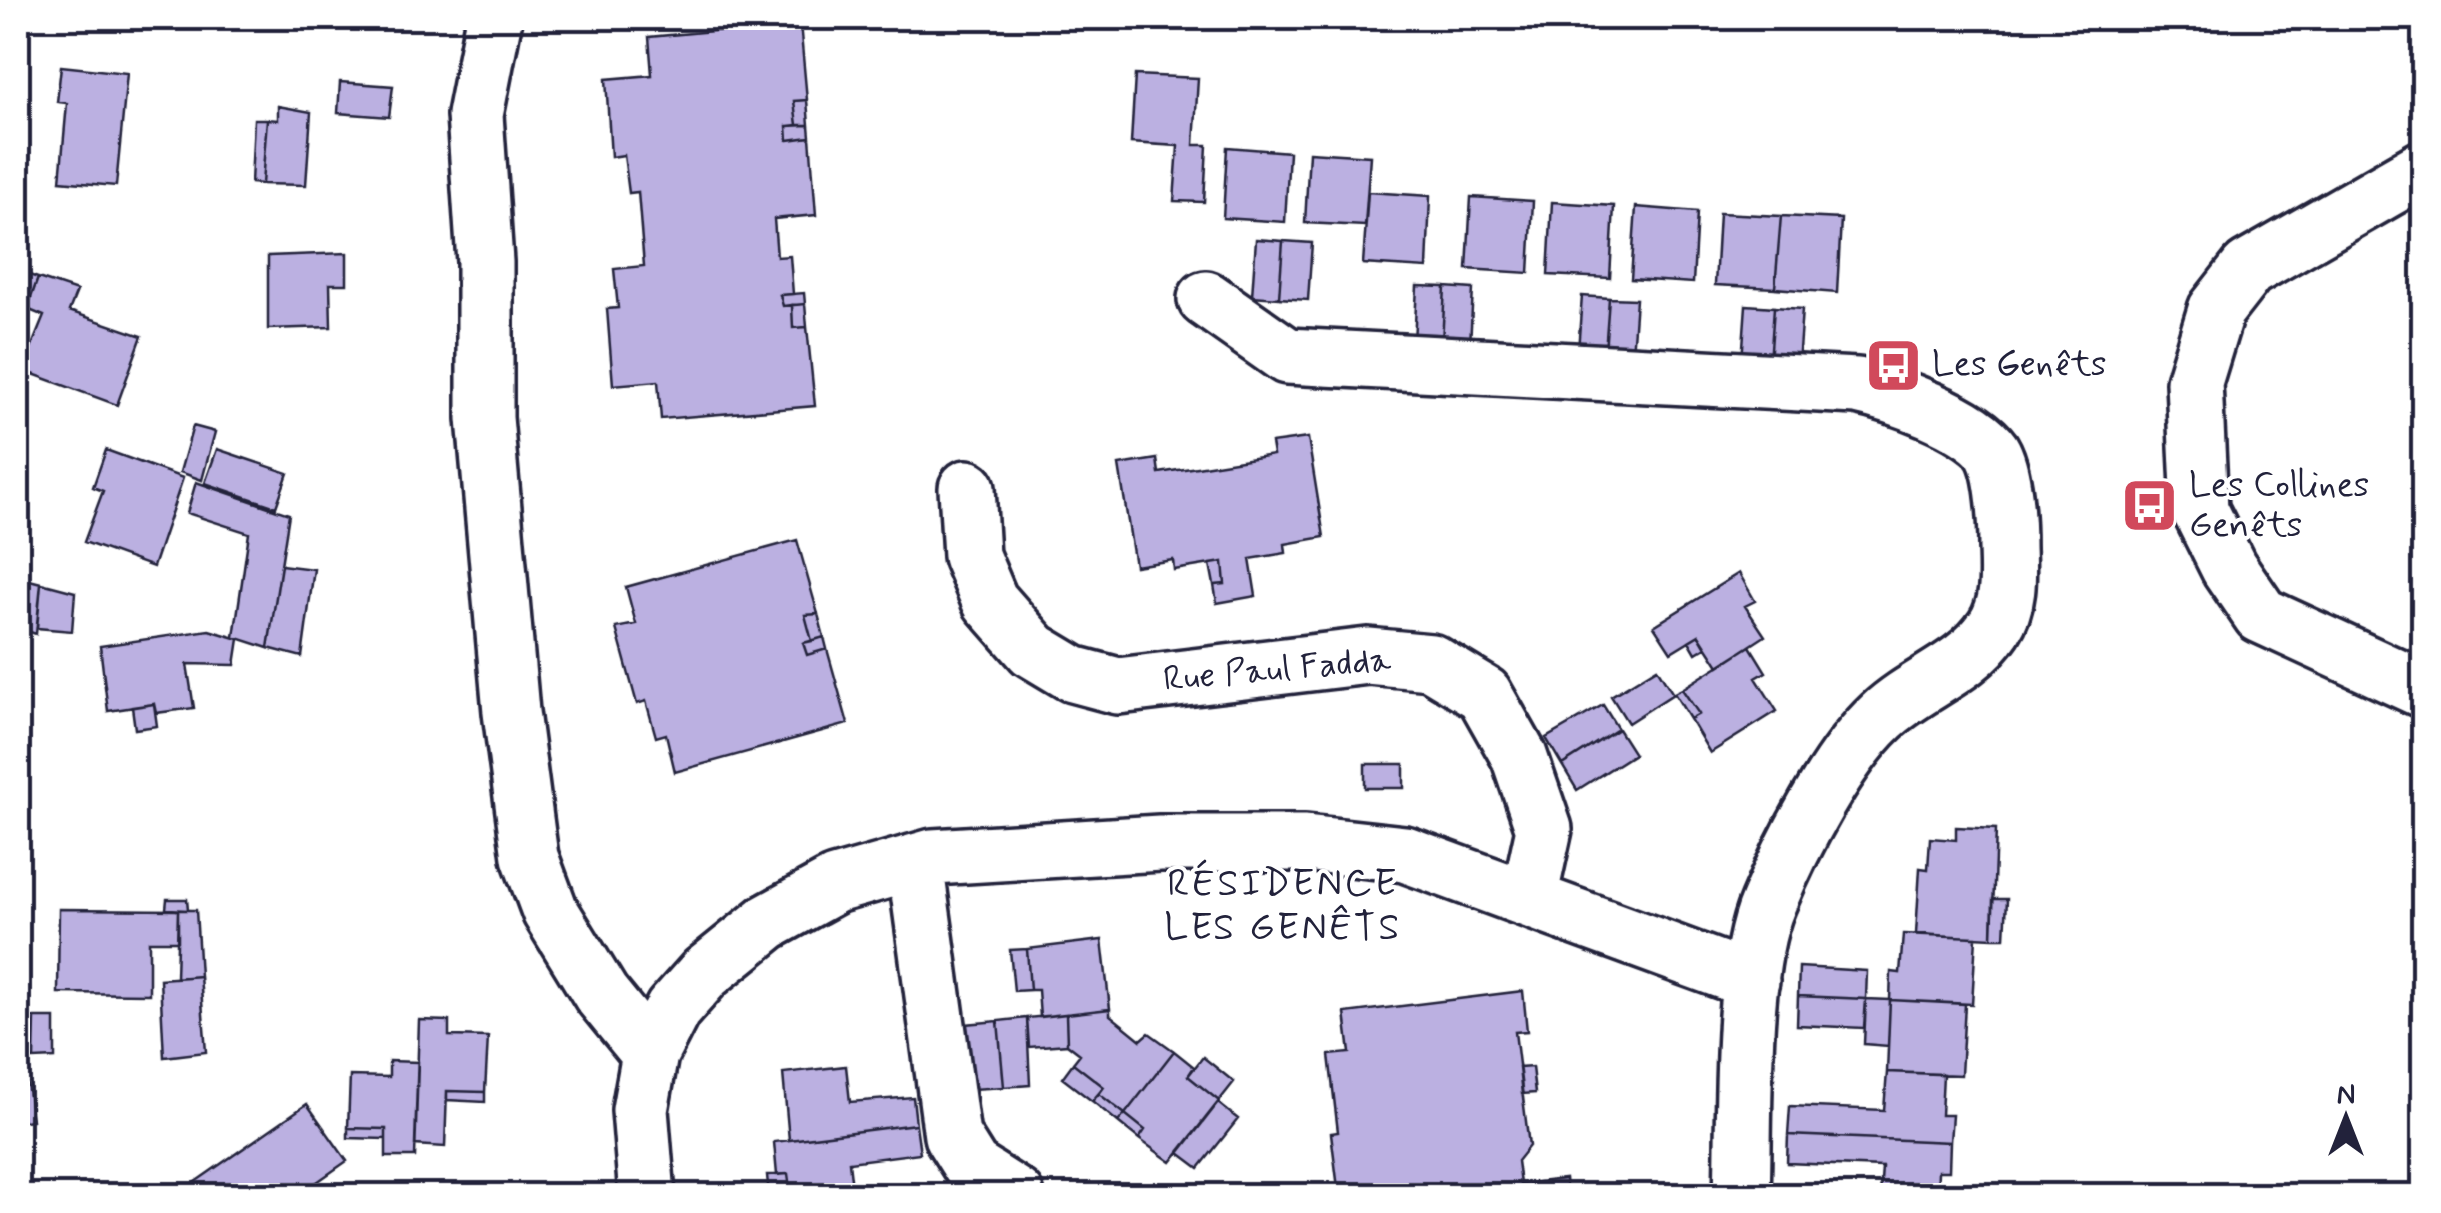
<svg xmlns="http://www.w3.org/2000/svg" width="2441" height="1213" viewBox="0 0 2441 1213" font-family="Mynerve,sans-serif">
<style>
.building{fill:#bbb0e1;stroke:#22223b;stroke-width:2.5}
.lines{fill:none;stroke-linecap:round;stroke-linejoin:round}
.minor-casing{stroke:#22223b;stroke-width:62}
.minor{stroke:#fff;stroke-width:55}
.labels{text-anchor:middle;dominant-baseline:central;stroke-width:8;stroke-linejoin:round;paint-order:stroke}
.poi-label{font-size:35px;fill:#22223b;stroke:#fff;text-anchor:start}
.street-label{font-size:35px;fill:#22223b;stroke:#fff}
.neighbourhood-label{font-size:38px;letter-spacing:2.5px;fill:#22223b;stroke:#fff}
</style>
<rect width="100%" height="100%" fill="#fff"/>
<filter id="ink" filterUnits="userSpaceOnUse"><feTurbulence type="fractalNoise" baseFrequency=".01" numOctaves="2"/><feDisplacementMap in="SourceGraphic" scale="20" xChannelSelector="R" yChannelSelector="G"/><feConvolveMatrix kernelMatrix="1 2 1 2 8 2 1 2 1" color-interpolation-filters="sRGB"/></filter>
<g filter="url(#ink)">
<path class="building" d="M800,23l7,77 -13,1 3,24 -10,1 1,14 22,-3 6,78 -42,4 3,38 13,-1 3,38 -13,1 3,11 9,-1 1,23 14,-1 8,79 -154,13 -3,-38 -45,4 -6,-76 11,-1 -4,-39 30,-3 -6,-74 -9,1 -5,-38 -13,2 -5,-78 46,-4 -3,-38z
M61,66l66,7 -11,113 -56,-5 7,-78 -10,-1z
M1135,75l63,3 -4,67h13l-3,57 -30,-1 4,-55 -47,-3z
M340,82l53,4 -4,31 -51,-4z
M807,100l2,25h-12l-3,-24z
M278,106l33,6 -5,73 -44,-1 5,-65 11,1z
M254,119h13l-5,65 -11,-1z
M809,125l1,12 -22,3 -1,-14z
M1227,147l62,5 -4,70 -62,-4z
M1309,152l61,4 -5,70 -60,-3z
M1368,192l62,4 -3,72 -64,-4z
M1471,197l62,4 -4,72 -62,-4z
M1552,202l62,4 -4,72 -62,-3z
M1636,207l61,5 -4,71 -62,-4z
M1719,213l62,3 -6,72 -60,-3z
M1781,216l60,3 -4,74 -62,-5z
M1256,239l27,2 -4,57 -27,-2z
M1283,241l29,2 -4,57 -29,-2z
M347,253v31h-17l1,43 -63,2v-73z
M18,271l20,7 -20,56z
M38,278l39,13 -8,20 73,25 -25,69 -95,-35 22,-54 -17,-7z
M1417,286l28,1 -3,56 -28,-1z
M1445,287l28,2 -3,56 -28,-2z
M804,293l1,11 -22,2 -3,-11z
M1582,296l27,2 -4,54 -27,-1z
M1609,298l27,1 -4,56 -27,-3z
M805,304l2,23 -14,1 -1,-23z
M1746,305l28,2 -4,56 -28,-2z
M1774,307l28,2 -4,55 -28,-1z
M193,426l22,6 -13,48 -22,-8z
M1308,438l16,99 -39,7 1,9 -36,6 6,37 -39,7 -3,-18 11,-1 -2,-22 -49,8 -1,-10 -38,6 -16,-101 38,-6 2,14 114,-18 -2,-12z
M217,449l71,24 -12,34 -71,-24z
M106,450l77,28 -30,89 -69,-25 19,-51 -10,-4z
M196,482l93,32 -21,134 -34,-11 15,-104 -62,-20z
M797,540l21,74 -13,1 7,26 -9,2 4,12 20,-6 21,75 -173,48 -9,-38 -10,3 -10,-36 -9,3 -21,-76 20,-4 -10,-37z
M1223,562l2,22 -11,1 -4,-21z
M281,565l33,4 -12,88 -34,-9z
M1739,573l16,28 -10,5 20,30 -46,30 -20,-31 -28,17 -17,-26z
M18,577l23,6 -5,51 -18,-6z
M41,583l34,9 -3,39 -35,-3z
M818,614l6,23 -12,4 -7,-26z
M209,630l30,9 -4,26 -48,-1 7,44 -38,5 -2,-9 -46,7 -8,-65z
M1699,635l7,12 -10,6 -7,-12z
M824,637l3,12 -20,6 -4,-12z
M1750,646l16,26 -10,6 21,33 -67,42 -20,-34 9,-5 -17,-25z
M1657,668l16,26 -45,29 -17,-27z
M1682,689l17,25 -9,5 -16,-26z
M154,704l3,22 -22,3 -3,-22z
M1603,705l15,24 -56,36 -16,-27z
M1618,729l16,25 -57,36 -15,-25z
M1365,764h39v24h-39z
M1956,827l40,2 -4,109 -76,-4 4,-66 8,1 2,-31 26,2z
M167,899h20l1,11 -22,-1z
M1993,899h14l-2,39h-13z
M59,909l119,1v31h-29v53l-91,-1z
M178,910h18l4,66 -24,2z
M1903,934l73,3 -4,67 -82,-4 1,-28 9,1z
M1102,940l8,69 -70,8 -2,-27h-8l-3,-41z
M1027,949l3,41 -16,1 -4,-41z
M1799,967l68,4 -1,28 -68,-3z
M200,976l6,76 -42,5 -4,-78z
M1523,991l4,40 -12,1 14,114 -12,15 3,23 45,-5 2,17h-201l-1,-5 -26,5 -8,-63 7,-1 -9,-77 21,-2 -5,-40z
M1798,996l68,3 -2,29 -67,-3z
M1866,999l24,1 -2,46 -24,-2z
M1890,1000l75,4 -4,71 -74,-3z
M1110,1009v6l31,25 8,-7 25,18 -49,63 -26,-20 5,-7 -31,-24 7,-9 -13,-10 -1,-30z
M1066,1014l1,30 -38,3 -2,-29z
M35,1018h20v40l-21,1z
M35,1018l-1,41h-12l2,-40z
M1027,1018l3,67 -26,2 -6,-66z
M419,1020l30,1v15l39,1 -3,55 -38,-1 -2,56 -30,-2z
M998,1021l6,66 -31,2 -7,-65z
M1174,1051l20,16 -6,9 31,25 -48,61 -32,-23 6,-9 -20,-16z
M1203,1057l31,25 -15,19 -31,-25z
M389,1061l29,1 -3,95h-29v-28l-38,-1 2,-52 39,1z
M1073,1063l31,24 -12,14 -30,-23z
M846,1066l4,36 63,-5 3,27 -127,16 -6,-67z
M1532,1067l3,26 -13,1 -3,-26z
M1887,1072l56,2 -2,41h11l-2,27 -162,-7 2,-29 94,4z
M27,1081l5,39 -14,2v-40z
M447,1091l38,1v10l-38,-2z
M1099,1094l26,20 -7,8 -26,-21z
M1218,1103l20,16 -39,49 -20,-15z
M307,1104l40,57 -50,35h-92l-10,-14z
M1125,1114l20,16 -6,9 -21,-17z
M916,1124l4,29 -71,9 4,34h-62l-3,-22 -11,1 -3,-33z
M348,1128l38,1v10l-38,-1z
M1788,1135l162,7 -1,29h-11l-1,25h-57l2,-29 -95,-4z
M788,1174l3,22h-22l-2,-21z"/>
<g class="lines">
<defs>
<path id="minor" d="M494,18l-19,97 10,147v156l26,294 19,145 20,54 51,83 49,60
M2424,168l-176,101 -32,41 -22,72 6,128 29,58 32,47 163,75
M1206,299l81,57 570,30c35,7 114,35 135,65 13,21 15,73 15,97 1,27 3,56 -13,80 -28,42 -77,55 -112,88 -45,42 -90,129 -114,187 -29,67 -23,215 -26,293
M967,488l4,68 19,45 43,49 40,24 45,12 250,-30 63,6 53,32 35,62 25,73 -15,69
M915,862l37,274 20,32 44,28
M647,1196l-7,-86 10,-56 23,-45 32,-36 63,-51 67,-37 98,-28 227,-14h145l100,11 346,127"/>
</defs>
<use href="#minor" class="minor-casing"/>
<use href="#minor" class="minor"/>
</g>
</g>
<defs>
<symbol id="bus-square" viewBox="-11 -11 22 22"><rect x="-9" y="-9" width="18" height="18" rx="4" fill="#d1495b" stroke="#fff"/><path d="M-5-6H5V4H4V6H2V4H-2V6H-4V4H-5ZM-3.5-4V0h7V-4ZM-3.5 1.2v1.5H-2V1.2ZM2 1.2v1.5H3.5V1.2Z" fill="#fff"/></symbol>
</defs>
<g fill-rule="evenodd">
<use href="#bus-square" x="1862" y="334" width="63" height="63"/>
<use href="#bus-square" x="2118" y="474" width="63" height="63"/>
</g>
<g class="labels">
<g class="poi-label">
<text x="1932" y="365">Les Genêts</text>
<text x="2189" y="486">Les Collines<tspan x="2189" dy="40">Genêts</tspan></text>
</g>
<g class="street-label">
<text transform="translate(1277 670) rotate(-5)">Rue Paul Fadda</text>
</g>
<g class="neighbourhood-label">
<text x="1283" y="884">RÉSIDENCE<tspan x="1283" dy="44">LES GENÊTS</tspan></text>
</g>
</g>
<rect width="2441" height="1213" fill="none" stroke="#fff" stroke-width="60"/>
<rect x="30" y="30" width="2381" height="1153" fill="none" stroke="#22223b" stroke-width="4" filter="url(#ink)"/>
<g transform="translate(2346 1118)" stroke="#ffffff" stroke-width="8" paint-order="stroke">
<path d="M0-8L18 38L0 25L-18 38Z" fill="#22223b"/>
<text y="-15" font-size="28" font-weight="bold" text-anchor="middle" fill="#22223b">N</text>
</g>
</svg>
